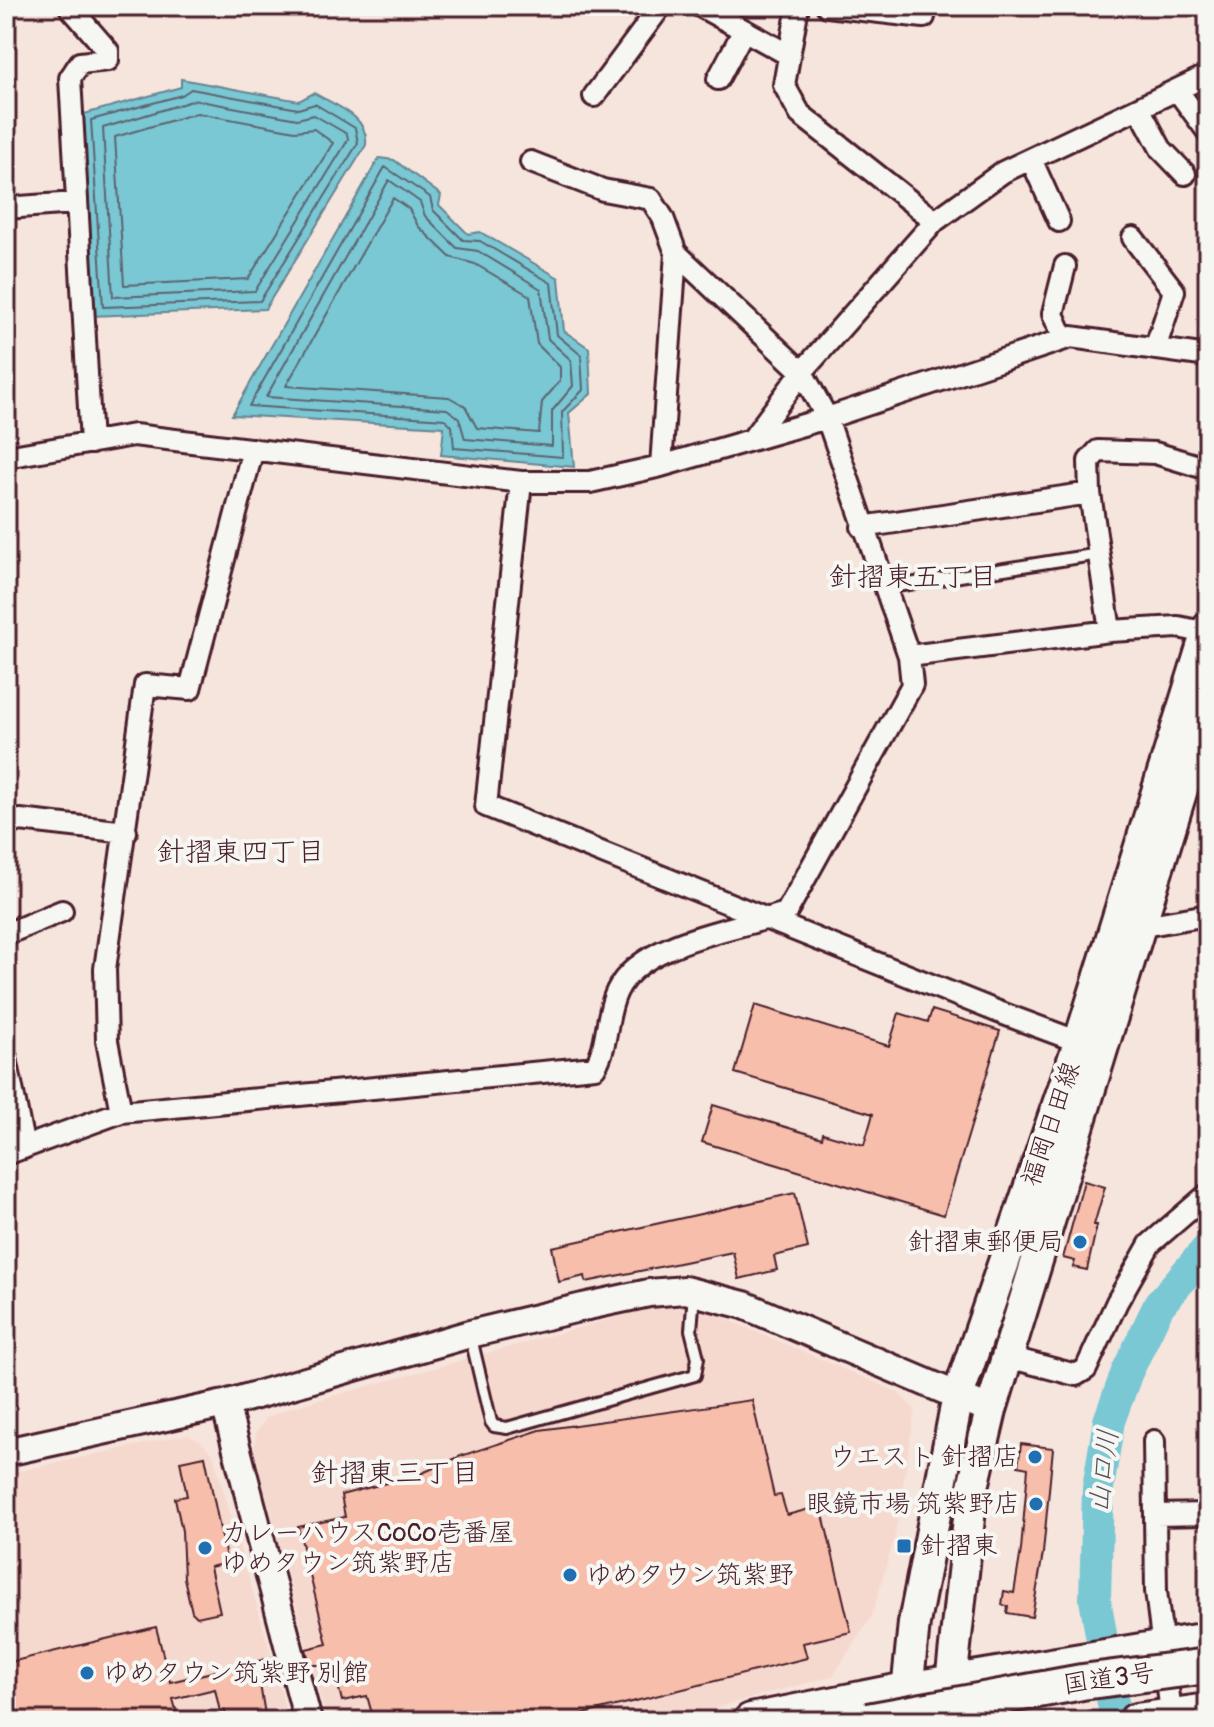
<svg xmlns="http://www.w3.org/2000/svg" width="1214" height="1727" viewBox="0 0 1214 1727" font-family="Pangolin,'Klee One',sans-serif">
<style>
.built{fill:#f6d9ce}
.water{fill:#79c8d4;stroke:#668490;stroke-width:2}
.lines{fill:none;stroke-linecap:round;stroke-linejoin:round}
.shore{stroke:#5d636f;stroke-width:2}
.river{stroke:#79c8d4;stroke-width:32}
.building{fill:#f6beab;stroke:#4a1f2b;stroke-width:2}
.service-casing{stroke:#4a1f2b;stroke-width:16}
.minor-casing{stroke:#4a1f2b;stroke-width:26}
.tertiary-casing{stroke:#4a1f2b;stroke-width:32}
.secondary-casing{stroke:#4a1f2b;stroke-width:36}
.trunk-casing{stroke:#4a1f2b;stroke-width:40}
.service{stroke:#f6f6f2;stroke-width:10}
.minor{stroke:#f6f6f2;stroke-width:20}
.tertiary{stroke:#f6f6f2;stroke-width:26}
.secondary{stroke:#f6f6f2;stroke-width:30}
.trunk{stroke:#f6f6f2;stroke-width:34}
.trunk-bridge-casing{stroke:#4a1f2b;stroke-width:40;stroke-linecap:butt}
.trunk-bridge{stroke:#f6f6f2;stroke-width:34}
.poi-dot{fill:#1f6fb2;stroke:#f6f6f2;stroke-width:3}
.labels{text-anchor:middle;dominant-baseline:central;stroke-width:8;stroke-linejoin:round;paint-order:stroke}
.street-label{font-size:26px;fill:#4a1f2b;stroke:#f6f6f2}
.poi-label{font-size:26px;fill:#4a1f2b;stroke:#f6f6f2;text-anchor:start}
.neighbourhood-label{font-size:28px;fill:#4a1f2b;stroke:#f6f6f2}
.water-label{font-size:28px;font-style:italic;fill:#58525e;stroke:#f6f6f2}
</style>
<rect width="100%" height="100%" fill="#f6e5dd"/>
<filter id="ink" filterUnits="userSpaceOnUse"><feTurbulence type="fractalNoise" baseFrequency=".0125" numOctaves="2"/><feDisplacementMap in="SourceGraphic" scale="16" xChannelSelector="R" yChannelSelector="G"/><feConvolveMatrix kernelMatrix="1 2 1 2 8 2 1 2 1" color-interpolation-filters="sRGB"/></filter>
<g filter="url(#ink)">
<path class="built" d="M653,1307l50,2 195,83 17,18 -20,126 -23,80 -39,60 -165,45h-341l-17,-59 -34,8 12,51h-282v-247l173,-38 9,-1 12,6 13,13 60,207 35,-10 -54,-201 2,-18 10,-14 23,-10z"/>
<path class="water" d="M181,79l118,22 15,-8c22,13 55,23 52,52l-101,164 -174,7 -10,-189 3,-13 97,-27z
M379,158l15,2 47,35 -2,10 29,29 12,-2 79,46 5,53 25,17 2,46 -22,19 5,54 -133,-12 3,-28 -212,-12z"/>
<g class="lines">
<path class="shore" d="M191,89l107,20 17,-5 40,24 3,15 -98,158 -157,6 -12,-187 91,-25z
M195,100l102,19 17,-4 33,19 1,6 -93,151 -142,6 -10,-169z
M197,113l98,18 19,-2 19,14 -85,136 -124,6 -9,-148z
M385,167l45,30 3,13 30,30 17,1 71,42 6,52 24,20 2,35 -21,22 1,45 -109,-9 -2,-22 -7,-7 -196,-13z
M389,180l31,22 5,14 32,32 21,3 63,38 7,50 23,21 2,26 -21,25v35l-87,-7 -6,-21 -12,-9 -181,-12z
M393,198l16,11 9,17 32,31 25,7 55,32 7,48 23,23v14l-18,21 -3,31 -62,-5 -12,-22 -16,-9 -163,-11z"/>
<path class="river" d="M1116,1721l-21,-122 3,-111 11,-67 18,-49 32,-67 49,-57"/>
</g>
<path class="building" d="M755,1005l134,41 10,-33 29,9 4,-12 68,21 -56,184 -242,-73 11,-37 109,33 1,-5 41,12 9,-31 -138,-41z
M1084,1181l21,6 -11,38h3l-10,45 -14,-3 2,-6 -12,-3z
M795,1193l13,55 -34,8 3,14 -38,9 -6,-27 -147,30 -1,-6 -26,6 -7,-35z
M752,1400l22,96 7,-1 6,20 34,-9 30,126 -48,11 4,15 -251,63h-182l-7,-25 -25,5 -9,-36h-23l-4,-16 21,-5 -29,-117 47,-10 -4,-22 79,-21 41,-18 79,-26z
M1021,1444l32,4 -10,105 -11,64 -25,-4 1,-7 -6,-1 2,-14 10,2 7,-43 7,-82 -10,-2z
M205,1456l22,107 -17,4 10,45 -23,5 -5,-5 -8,-34 -2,-47 -7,-33 12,-2 -7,-35z
M156,1627l14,55 105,-25 4,16 -20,5 7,43h-39l-2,-10 -5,1 -5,-23 -42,10 6,22h-173v-58z"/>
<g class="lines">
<defs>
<path id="service" d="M884,588l215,-34
M470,1334l21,88 3,4 13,2 188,-53 3,-17 -7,-28 3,-36"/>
<path id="minor" d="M69,6l39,45v9l-28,3 -10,15 21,365
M700,6l89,49
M798,6l-14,79 16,29 135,107
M827,6l97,11
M718,79l26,-49
M1177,90l31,42
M594,96l67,-90
M1139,108l22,41 24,25
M1031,159l28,62
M6,208l69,-5
M1133,238l41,53 -19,58
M1064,339l-11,-25 12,-48
M753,438l49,-66 133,-151 68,-49 205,-97
M6,457l128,-22 387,47h69l71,-16 166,-48 244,-81 137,19
M661,466l15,-213
M521,482l-35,324 510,205 94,35
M862,527l228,-34
M1110,631l-20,-138 -1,-32 9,-10 57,2 53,16
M909,656l201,-25 68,-4 30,6
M6,825l14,-5 106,12
M1131,928l77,-13
M6,934l56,-23
M6,1058l18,90
M121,1112l-14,-71 -2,-72 40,-284 45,4 63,-240
M6,1154l115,-42 474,-45c14,-23 10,-52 22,-76 24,-50 120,-62 169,-78l126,-228 -3,-29 -82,-238 -25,-46 -126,-119 -13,-35 -12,-19 -48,-9 -72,-28
M1008,1357l68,18 10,-6 31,-67 33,-58 58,-50
M1154,1441l2,150 16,130
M1155,1515l53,-1"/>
<path id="tertiary" d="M225,1404l83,317
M6,1452l219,-48 245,-70 113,-27 66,-14 36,-3 59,15 247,105"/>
<path id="secondary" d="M943,1705l8,-22 21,-192 19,-81 217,-705
M905,1711l9,-88 44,-227 121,-353 129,-415"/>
<path id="trunk" d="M751,1721l155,-31 302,-50
M1136,1721l72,-10"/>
</defs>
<use href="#service" class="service-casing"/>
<use href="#minor" class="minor-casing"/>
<use href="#tertiary" class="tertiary-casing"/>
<use href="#secondary" class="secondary-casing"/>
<use href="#trunk" class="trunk-casing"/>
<use href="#service" class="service"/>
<use href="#minor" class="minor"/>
<use href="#tertiary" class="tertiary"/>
<use href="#secondary" class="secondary"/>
<use href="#trunk" class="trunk"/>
<defs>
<path id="trunk-bridge" d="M868,1721l214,-39 126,-16"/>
</defs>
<use href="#trunk-bridge" class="trunk-bridge-casing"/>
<use href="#trunk-bridge" class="trunk-bridge"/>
</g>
</g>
<g class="poi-dot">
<circle cx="1080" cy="1242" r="8"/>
<circle cx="1035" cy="1457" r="8"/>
<circle cx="1036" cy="1504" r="8"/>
<rect x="896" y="1538" width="16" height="16" rx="4"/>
<circle cx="205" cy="1548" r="8"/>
<circle cx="570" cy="1575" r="8"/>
<circle cx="87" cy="1673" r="8"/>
</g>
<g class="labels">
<g class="street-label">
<text transform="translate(1051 1124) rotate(-71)">福岡日田線</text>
<text transform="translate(1109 1679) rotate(-8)">国道3号</text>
</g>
<g class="poi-label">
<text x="1064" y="1242" text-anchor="end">針摺東郵便局</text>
<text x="1019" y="1457" text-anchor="end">ウエスト 針摺店</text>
<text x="1020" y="1504" text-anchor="end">眼鏡市場 筑紫野店</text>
<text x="221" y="1533">カレーハウスCoCo壱番屋<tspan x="221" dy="30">ゆめタウン筑紫野店</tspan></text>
<text x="920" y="1546">針摺東</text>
<text x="586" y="1575">ゆめタウン筑紫野</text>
<text x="103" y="1673">ゆめタウン筑紫野 別館</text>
</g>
<g class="neighbourhood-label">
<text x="913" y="577">針摺東五丁目</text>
<text x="241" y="852">針摺東四丁目</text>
<text x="395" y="1473">針摺東三丁目</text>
</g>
<g class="water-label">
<text transform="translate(1104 1471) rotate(-83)">山口川</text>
</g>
</g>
<rect width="1214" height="1727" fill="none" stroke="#f6f6f2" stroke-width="32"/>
<rect x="16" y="16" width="1182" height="1695" fill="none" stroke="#4a1f2b" stroke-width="3" filter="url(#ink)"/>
</svg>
